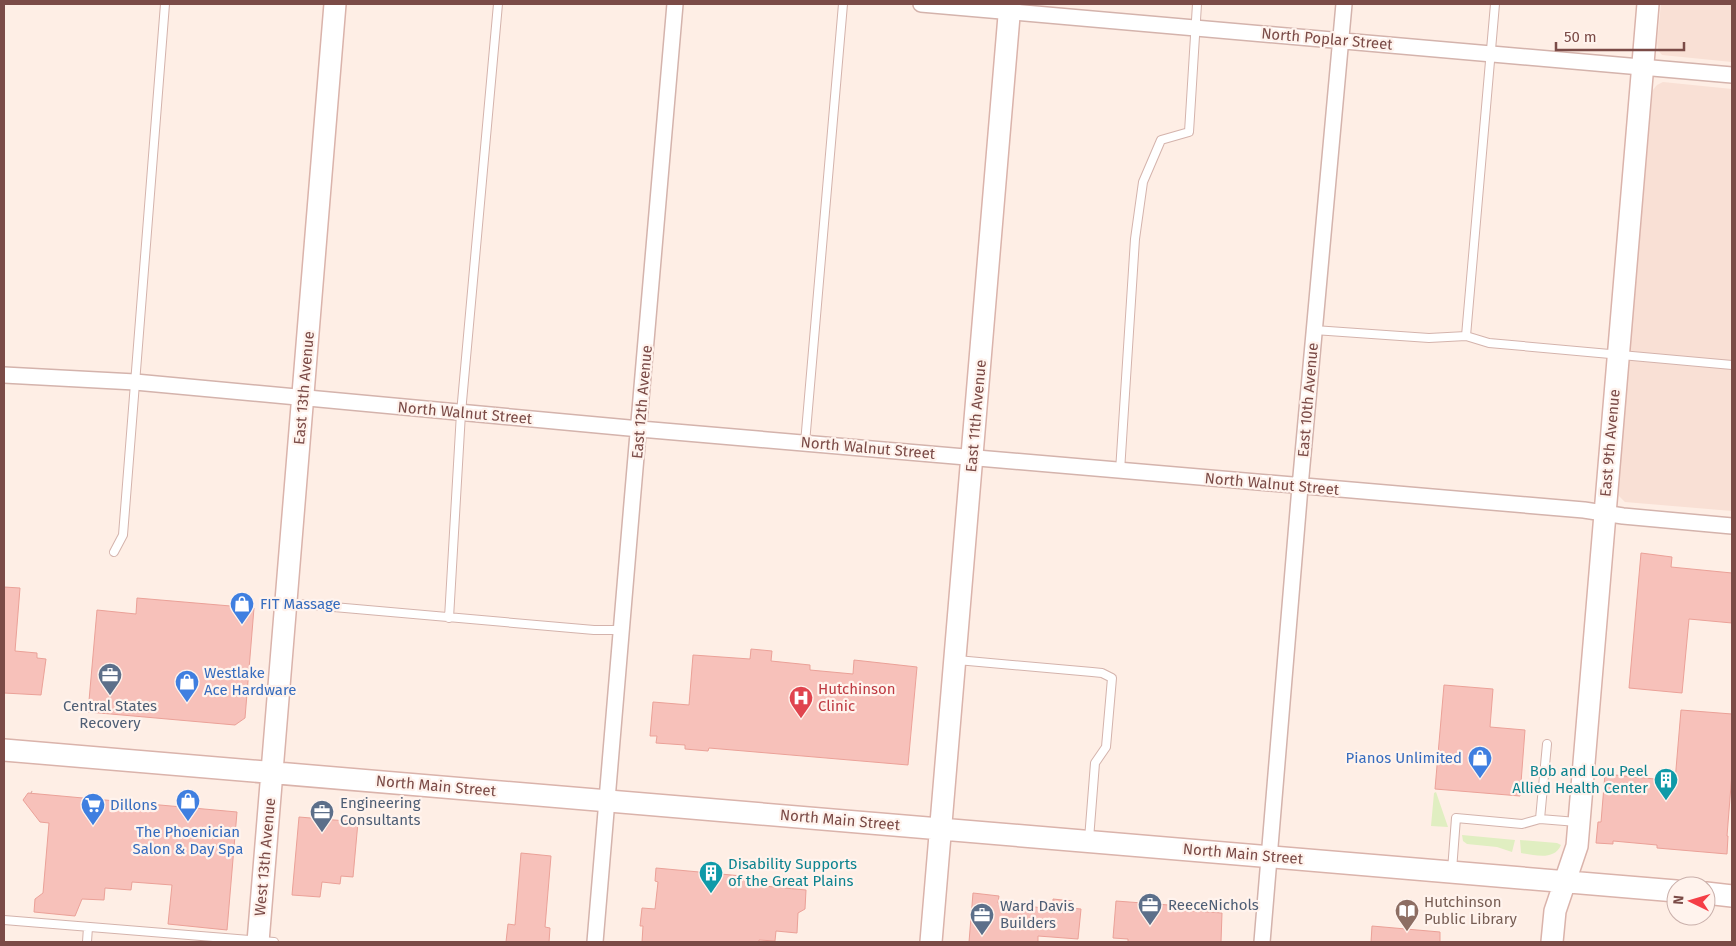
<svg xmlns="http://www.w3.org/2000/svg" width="1736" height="946" viewBox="0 0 1736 946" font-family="'Fira Sans',sans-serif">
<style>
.residential{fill:#f9e0d5}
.green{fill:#e0eec1}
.building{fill:#f7c1ba;stroke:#eba198}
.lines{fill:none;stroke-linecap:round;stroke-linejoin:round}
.lane-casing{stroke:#d4b3ac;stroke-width:10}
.street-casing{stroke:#d4b3ac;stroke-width:18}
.secondary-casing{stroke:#dab3ab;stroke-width:24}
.path{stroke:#dca49c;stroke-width:3;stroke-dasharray:1 4;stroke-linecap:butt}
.lane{stroke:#fff;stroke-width:8}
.street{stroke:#fff;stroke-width:15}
.secondary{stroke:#fff;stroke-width:21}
.labels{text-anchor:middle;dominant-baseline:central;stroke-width:4.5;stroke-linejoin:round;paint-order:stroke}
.street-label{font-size:15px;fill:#7b4b47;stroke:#fff3ed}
.shop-label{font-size:15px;fill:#366cbe;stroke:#fff3ed;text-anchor:start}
.health-label{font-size:15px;fill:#be3a42;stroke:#fff3ed;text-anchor:start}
.service-label{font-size:15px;fill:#4e5e75;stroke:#fff3ed;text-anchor:start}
.culture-label{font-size:15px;fill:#0d838f;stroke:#fff3ed;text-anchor:end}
.education-label{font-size:15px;fill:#785e54;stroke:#fff3ed;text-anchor:start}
</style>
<rect width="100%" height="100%" fill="#feeee5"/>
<path class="residential" d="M1661,4h71v58l-70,-7 -4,-5 -1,-7z
M1663,82l69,7v422l-107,-9 -6,-6 -1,-6 34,-393 1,-7 4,-5z"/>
<path class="green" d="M1436,792l12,35 -17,-1 3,-33z
M1462,835l53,5 -3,12 -15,-5 -30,-3 -4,-3z
M1520,840l37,3 4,2c-7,16 -26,10 -40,8z"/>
<path class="building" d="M1641,553l31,4 -1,10 61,6v50l-43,-4 -7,74 -53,-5z
M4,587l16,1 -5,63 22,2v5l9,1 -5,36 -37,-2z
M137,598l117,10 -9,110 -10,7 -147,-13 9,-102 39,4z
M751,649l21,2 -1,10 39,4v5l43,4 1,-14 63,7 -9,98 -199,-17 -1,3 -23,-2v-4l-29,-2 1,-7h-7l3,-34 36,3 4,-50 57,4z
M1444,685l49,4 -3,38 35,3 -5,66 -85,-7z
M1681,710l51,4v59l-5,63h1l-1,18 -70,-6v-3l-44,-4v3l-17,-1 2,-21h3l4,-48 70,7z
M28,793l209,19 -10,118 -59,-6 4,-39 -40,-3 -1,8 -26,-2 -1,12 -22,-1 -7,17 -41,-4 1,-13 8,-6 6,-70 -9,-1 -17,-22z
M299,817l59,5 -5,55 -12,-1 -1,8 -18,-2 -2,15 -28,-2z
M521,853l30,3 -6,71 5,1 -1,14h-43l2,-18 7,1z
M656,868l97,9v1l11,1v7l42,4 -1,19 -7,4 -1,20 -21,-2 -1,10 -16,-1v2h-117l1,-16h-3l2,-18 13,1 3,-27 -3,-1z
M973,893l26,3 -1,7 55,6v-10l19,2 -1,7 10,1 -3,30 -40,-3v6h-69z
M1116,901l66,5v4l40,3 -1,29h-93v-3l-15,-1z
M1372,926l68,6v10h-69z"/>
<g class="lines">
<defs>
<path id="lane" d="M1314,330l115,8 37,-2 29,-332
M1466,336l23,7 243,22
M805,443l38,-439
M1120,471l15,-232 8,-57 18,-42 28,-8 8,-128
M114,552l9,-17 42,-531
M288,603l306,27h26
M449,618l12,-205 37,-409
M957,660l135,12 10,1 10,5 -6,69 -11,16 -6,76
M1540,819l7,-75
M1452,870l4,-52 66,6 18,-5 37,3
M4,920l270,22
M87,942l1,-15"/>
<path id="street" d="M921,4l811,71
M4,375l131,7 505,47 944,81 39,6 109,10
M595,942c25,-313 54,-625 80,-938
M1262,942l38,-455 44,-483"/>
<path id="secondary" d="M4,750l1672,141
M1706,893l26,3
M258,942l77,-938
M931,942l79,-938
M1552,942l3,-31 22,-65 71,-842"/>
</defs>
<use href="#lane" class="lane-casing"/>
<use href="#street" class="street-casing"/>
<use href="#secondary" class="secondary-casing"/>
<path class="path" d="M31,792l2,1"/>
<use href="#lane" class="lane"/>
<use href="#street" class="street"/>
<use href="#secondary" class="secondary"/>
</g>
<defs>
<symbol id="shop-pin" viewBox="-11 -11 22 30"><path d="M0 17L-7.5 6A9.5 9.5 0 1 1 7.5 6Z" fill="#3f7fe0" stroke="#fff3ed"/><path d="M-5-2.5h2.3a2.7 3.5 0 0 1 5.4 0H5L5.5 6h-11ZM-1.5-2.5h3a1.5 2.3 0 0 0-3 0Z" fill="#fff"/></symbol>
<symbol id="office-pin" viewBox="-11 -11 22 30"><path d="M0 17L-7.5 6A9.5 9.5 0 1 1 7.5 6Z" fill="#5c6f8a" stroke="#fff3ed"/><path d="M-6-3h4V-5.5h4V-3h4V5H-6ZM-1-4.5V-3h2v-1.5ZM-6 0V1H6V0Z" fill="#fff"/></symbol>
<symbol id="hospital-pin" viewBox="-11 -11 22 30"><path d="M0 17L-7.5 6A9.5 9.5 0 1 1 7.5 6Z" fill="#e0444e" stroke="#fff3ed"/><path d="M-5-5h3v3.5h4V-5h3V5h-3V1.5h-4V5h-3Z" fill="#fff"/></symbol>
<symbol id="building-pin" viewBox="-11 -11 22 30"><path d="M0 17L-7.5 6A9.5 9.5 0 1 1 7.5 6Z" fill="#0f9aa8" stroke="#fff3ed"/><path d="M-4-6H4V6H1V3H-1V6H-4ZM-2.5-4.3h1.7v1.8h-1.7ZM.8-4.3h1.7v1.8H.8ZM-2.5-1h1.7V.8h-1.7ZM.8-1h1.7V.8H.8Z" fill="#fff"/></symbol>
<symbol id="supermarket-pin" viewBox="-11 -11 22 30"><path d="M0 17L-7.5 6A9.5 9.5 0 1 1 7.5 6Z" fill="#3f7fe0" stroke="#fff3ed"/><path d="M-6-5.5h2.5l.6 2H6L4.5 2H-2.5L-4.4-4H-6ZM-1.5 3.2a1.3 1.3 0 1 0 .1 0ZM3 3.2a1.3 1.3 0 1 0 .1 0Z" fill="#fff"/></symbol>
<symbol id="library-pin" viewBox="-11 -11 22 30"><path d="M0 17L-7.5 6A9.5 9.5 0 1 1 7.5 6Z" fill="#8d6e63" stroke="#fff3ed"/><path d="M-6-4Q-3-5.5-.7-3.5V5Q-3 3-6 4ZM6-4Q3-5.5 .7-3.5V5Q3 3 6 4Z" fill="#fff"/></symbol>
</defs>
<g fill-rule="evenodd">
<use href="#shop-pin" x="228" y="590" width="28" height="38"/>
<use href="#office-pin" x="96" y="661" width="28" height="38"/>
<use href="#shop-pin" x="173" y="668" width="28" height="38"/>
<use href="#hospital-pin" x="787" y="684" width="28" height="38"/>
<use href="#shop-pin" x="1466" y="744" width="28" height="38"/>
<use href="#building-pin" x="1652" y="766" width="28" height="38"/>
<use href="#shop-pin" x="174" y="787" width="28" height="38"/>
<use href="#supermarket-pin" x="79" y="791" width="28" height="38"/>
<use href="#office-pin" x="308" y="798" width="28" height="38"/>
<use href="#building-pin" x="697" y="859" width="28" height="38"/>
<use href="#office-pin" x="1136" y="891" width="28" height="38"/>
<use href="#library-pin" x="1393" y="897" width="28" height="38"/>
<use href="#office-pin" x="968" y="901" width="28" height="38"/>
</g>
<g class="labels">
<g class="street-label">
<text transform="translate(1327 39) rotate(5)">North Poplar Street</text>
<text transform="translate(304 388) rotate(-85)">East 13th Avenue</text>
<text transform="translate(1308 400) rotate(-85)">East 10th Avenue</text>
<text transform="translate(642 402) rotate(-85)">East 12th Avenue</text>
<text transform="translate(465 413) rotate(5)">North Walnut Street</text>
<text transform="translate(976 416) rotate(-85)">East 11th Avenue</text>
<text transform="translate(1610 443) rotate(-85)">East 9th Avenue</text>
<text transform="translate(868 448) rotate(5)">North Walnut Street</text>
<text transform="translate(1272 484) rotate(5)">North Walnut Street</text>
<text transform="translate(436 786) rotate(5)">North Main Street</text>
<text transform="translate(840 820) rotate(5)">North Main Street</text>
<text transform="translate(1243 854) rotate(5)">North Main Street</text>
<text transform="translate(265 857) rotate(-85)">West 13th Avenue</text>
</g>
<g class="shop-label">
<text x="260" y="604">FIT Massage</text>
<text x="204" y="673">Westlake<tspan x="204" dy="17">Ace Hardware</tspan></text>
<text x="1462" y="758" text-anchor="end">Pianos Unlimited</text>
<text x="110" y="805">Dillons</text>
<text x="188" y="832" text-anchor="middle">The Phoenician<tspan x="188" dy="17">Salon &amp; Day Spa</tspan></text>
</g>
<g class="health-label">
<text x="818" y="689">Hutchinson<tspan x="818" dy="17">Clinic</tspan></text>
</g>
<g class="service-label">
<text x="110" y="706" text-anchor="middle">Central States<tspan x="110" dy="17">Recovery</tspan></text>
<text x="340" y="803">Engineering<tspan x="340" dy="17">Consultants</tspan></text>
<text x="1168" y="905">ReeceNichols</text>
<text x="1000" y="906">Ward Davis<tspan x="1000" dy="17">Builders</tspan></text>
</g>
<g class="culture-label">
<text x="1648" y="771">Bob and Lou Peel<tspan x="1648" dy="17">Allied Health Center</tspan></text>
<text x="728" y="864" text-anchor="start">Disability Supports<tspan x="728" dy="17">of the Great Plains</tspan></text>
</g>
<g class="education-label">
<text x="1424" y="902">Hutchinson<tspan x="1424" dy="17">Public Library</tspan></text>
</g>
</g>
<rect width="1736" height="946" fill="none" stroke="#7b4b47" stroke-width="10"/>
<g transform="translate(1691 901) rotate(275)"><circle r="24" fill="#fff3ed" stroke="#cab0ab"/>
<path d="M0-4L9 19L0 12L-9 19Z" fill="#f53e46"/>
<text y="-8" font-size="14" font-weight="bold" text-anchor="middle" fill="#7b4b47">N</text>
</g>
<path d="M1556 42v8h128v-8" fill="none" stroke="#7b4b47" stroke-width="2.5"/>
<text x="1564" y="42" font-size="15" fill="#7b4b47" stroke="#fff3ed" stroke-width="4" paint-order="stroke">50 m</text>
</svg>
